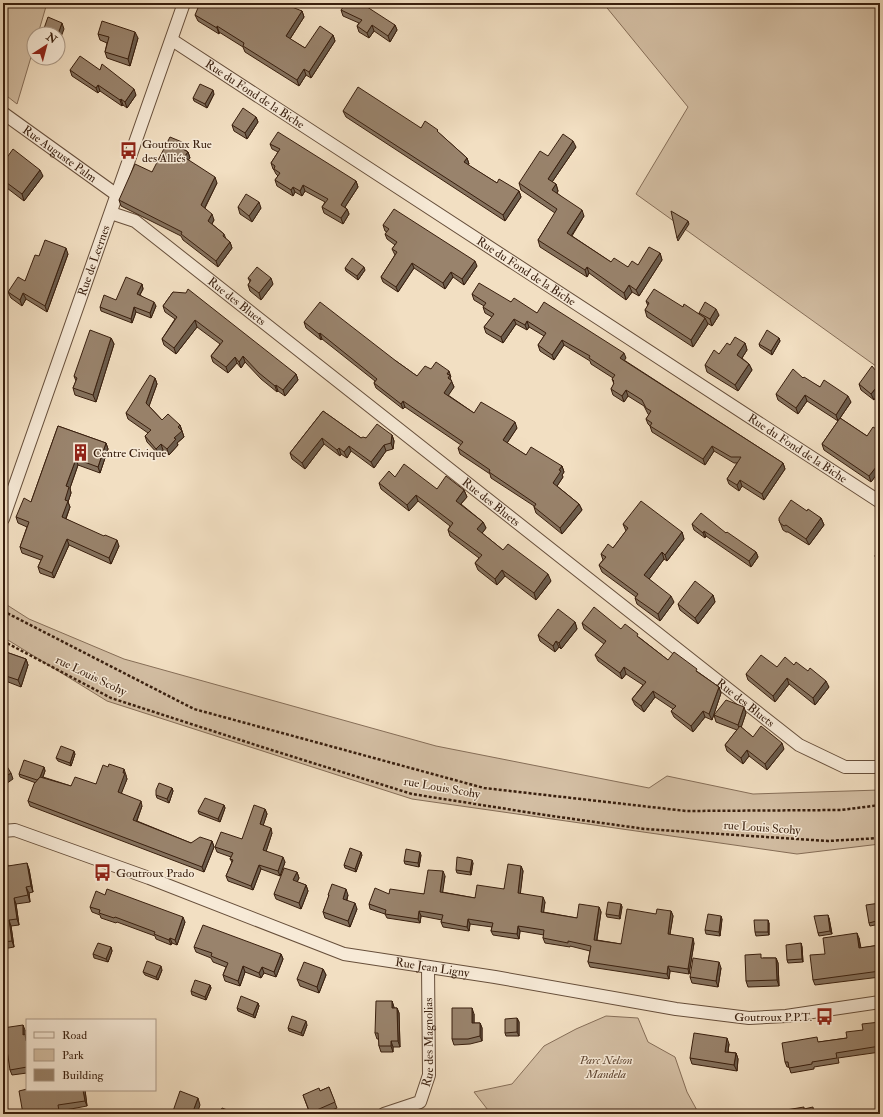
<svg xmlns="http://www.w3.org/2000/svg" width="883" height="1117" viewBox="0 0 883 1117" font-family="'IM FELL Double Pica',serif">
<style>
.green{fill:#d3bea3;stroke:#866e58}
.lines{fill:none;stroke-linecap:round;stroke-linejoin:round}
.street-casing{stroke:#674f3b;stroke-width:14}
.path{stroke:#391f0e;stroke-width:2.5;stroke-dasharray:3 2;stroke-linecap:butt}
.street{stroke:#f7ead7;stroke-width:12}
.wall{fill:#84715d;stroke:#391f0e}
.shaded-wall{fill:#6b5c4c;stroke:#391f0e}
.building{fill:#99836c;stroke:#391f0e}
.labels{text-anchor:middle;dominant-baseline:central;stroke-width:3;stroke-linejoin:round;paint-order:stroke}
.street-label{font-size:12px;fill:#391f0e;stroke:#f7ead7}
.poi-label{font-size:12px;fill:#391f0e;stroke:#f7ead7;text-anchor:start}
.park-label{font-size:12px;font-style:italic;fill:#604733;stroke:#f7ead7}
</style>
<rect width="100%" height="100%" fill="#f2dfc2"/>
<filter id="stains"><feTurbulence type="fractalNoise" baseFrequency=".005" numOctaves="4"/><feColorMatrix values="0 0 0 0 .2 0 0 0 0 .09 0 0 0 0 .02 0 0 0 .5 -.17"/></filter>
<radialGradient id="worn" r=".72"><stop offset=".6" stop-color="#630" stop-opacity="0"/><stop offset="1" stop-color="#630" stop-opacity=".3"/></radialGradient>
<path class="green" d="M3,3h44l-9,31h-4v13l-17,57 -14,-11z
M603,3h277v366l-244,-175 52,-87z
M7,605l22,14 95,40 312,87 213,42 18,-12 86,18 127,-4v54l-83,10 -385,-55 -305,-98 -104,-64v-28z
M606,1016l32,2 10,24 27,15 12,35 12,22h-208l-17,-22 38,-8 32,-38 32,-17z"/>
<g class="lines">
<defs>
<g id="street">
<path id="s1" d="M172,40l708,462"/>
<path id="s2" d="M3,113l114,82"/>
<path id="s3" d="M111,213l24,8 664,524 46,22h35"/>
<path id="s4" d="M3,519l181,-516"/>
<path id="s5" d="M3,831l12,-1 134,48 195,76 151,23 181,32 73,9 37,-2 94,-14"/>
<path id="s6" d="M384,1114l36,-12 9,-27 -1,-108"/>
</g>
</defs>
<use href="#street" class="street-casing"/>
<path class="path" d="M3,611l191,98 290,79 202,23 155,-1 39,-5
M3,641l108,57 151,49 150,47 133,21 100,14 183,12 52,-3"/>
<use href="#street" class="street"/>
</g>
<path class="wall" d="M341,10l54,15 2,5 -7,12 -16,-11 -5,7 -10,-6 -2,-6 2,-3 -16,-7z
M302,11l2,6 -14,22 15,9 28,-13 2,6 -24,37 -5,-3 -7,11 -54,-34 -2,-5 -24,-15v2l-21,-13 -3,-6z
M98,34l40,4 -8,28 -23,-8 -2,-6 2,-9 -7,-3z
M70,70l66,25 -9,13 -4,-3 -1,1 -22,-15 -2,2 -26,-17z
M214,94l-7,14 -13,-7 -1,-3z
M343,111l78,17 18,5 28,25 2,6 -1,1 29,18 22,8 2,6 -16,24 -159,-104z
M256,117l2,5 -11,17 -13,-8 -2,-6z
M270,144l86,37 2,6 -13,20 2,2 2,5 -6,10 -19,-11 -2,-6 3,-5 -20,-11 -3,5 -7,-4 -2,4 -16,-10 -2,-6 3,-4 -2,-2 -2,-4 -1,-1 -2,-6 7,-11 -6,-3z
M576,147l-24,35 4,2 2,7 -1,2 27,23 -12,20 39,26 17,5 10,-2 22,-12 2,7 -23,36 -7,-4 -6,8 -37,-27 -2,4 -47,-30 -2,-7 17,-27 -34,-23 -2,-7 29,-27z
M184,148v1l4,3 2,6 -2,2 29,23 -12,25 9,12 -2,4 12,10 2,5 4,3 2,6 -14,19 -35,-27 -2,-4 -60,-30 -2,-6 33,-28z
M3,163l40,13 -19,25 -21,-16z
M238,207l23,1 -9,14 -12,-8z
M383,225l94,41 -13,19 -11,-8 -8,12 -31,-21 -16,24 -15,-10 -2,-5 14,-22 -3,-6 3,-4 -8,-6 -2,-5 2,-2 -2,-1z
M68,254l-21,58 -21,-13 -4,7 -11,-8 -3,-6 17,-11 14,-25z
M345,268l20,2 -7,10 -12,-9z
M248,278l25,6 -12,16 -11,-9 -2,-6 2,-3z
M142,284l1,5 -3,6 16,11 -5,12 -15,-6 -4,11 -31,-12 -1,-4 16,-7z
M173,292l123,82 2,6 -13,16 -7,-5 -1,1 -16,-13 -16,-17 -4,6 -4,-5 -9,10 -15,-11 -2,-6 9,-12 -23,-17 -21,27 -12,-9 -2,-6 13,-20 -10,-7 -2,-6z
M472,294l39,8 26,11 89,45 -2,2 159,103 2,6 -21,31 -22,-14 -3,5 -10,-7 -2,-5 10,-16h-3l-20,-12 -9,14 -53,-33 -2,-6 -2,-2 -2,-5 3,-4 -1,-1 -4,-8 -16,-10 -4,6 -11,-7 -2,-6 3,-5 -2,-5 1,-1 -22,-14 -1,-3 -26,-16 -10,15 -14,-9 -2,-6 6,-9 -15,-9 -2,3 -11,-6 -13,19 -17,-10 -2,-6 8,-10 -7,-4 -2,-6 1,-1 -10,-6z
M646,301l37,6 16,7v-1l20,2 -7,11 -5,-3 1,1 -15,23 -46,-30 -2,-7 3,-4z
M304,322l92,39 21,15 14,-7 20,8 -1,1 4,9 -6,8 26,18 43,15 -10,15 19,12 36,11 2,6 -2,3 1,2 -6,9 22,18 3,6 -20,24 -26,-21 -2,-6v-1l-43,-28 -1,-4 -30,-20 -2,-6 3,-3 -56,-38 -2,2 -27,-21 -2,-5 1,-2 -53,-42 -1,1 -15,-12z
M111,338l3,6 -18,58 -21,-7 -2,-7 3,-7 -2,-5z
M779,338l1,3 -8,14 -12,-8 -1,-3z
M745,343l2,7 -5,8 7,6 3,6 -14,21 -31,-19 -2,-7 14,-11 11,-9z
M880,376v21l-3,-2 -3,5 -13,-10 -2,-6z
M155,378l2,6 -8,22 13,14 18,5 4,12 -7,6 1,2 -9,10 -6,-5 -4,5 -12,-13 -2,-6 3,-3 -20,-14 -2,-6z
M803,378l17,9 31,15 -11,16 27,18 13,-5v39l-9,12 -47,-32 -2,-6 16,-23 -31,-20 -9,13 -20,-14 -2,-6z
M323,411l38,27h5l26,-3 2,6 -1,8 -7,2 -12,17 -23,-17 -4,7 -6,-4 -1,2 -16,-12 -19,25 -13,-10 -2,-6z
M58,426l48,17 2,6 -8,24 -22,-8 -8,23 1,5 -3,9 2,5 -4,12 53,27 -8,18 -42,-19 -15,33 -14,-5 -2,-6 3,-7 -19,-7 -2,-6 7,-20 -9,-4 -2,-6 15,-15z
M395,477l42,12 27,1 3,7 -6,7 22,18 3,6 -4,5 21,17 48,31 -15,19 -31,-24 -8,9 -19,-15 -3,-7 4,-5 -29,-22 -2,-6 2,-4 -32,-25 -9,10 -28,-22 -2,-6z
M807,511l14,7 3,7 -15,20 -21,-13h-2l-3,-2 -4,-10z
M623,524l59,8 2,7 -17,22 -3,-2 -15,20 25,23 -14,19 -23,-17 -2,-6 1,-1 -34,-25 -3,-7 4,-5 -2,-6 12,-6 13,-17z
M692,524l34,9 30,19 2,5 -7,10 -45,-31 -1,2 -11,-8z
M880,547v17l-3,-2 -2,-6z
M713,595l2,7 -17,22 -18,-14 -2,-6z
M575,622l2,7 -16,20 -2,-2 -4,5 -15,-11 -2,-6z
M582,623l39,6 19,9 28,22 30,12 21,15 2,6 -9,27 -7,-3 -12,15 -19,-15 -3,-6 2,-2 -18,-12 -11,15 -9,-7 -3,-6 11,-14 -17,-11 -4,5 -24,-18 -3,-6 9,-11 -20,-15z
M3,651l23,8 2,6 -7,22 -18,-7z
M794,665l35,22 -14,18 -26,-21 -14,18 -27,-22 -2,-6 31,-7z
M746,713l-5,14 12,10 31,12 -17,21 -18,-14 -6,8 -16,-13 -2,-6 12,-15 -21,-8 -2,-7z
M75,754l-4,12 -13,-5 -2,-3z
M44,767l1,4 -2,6 28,9 25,-2 30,-9v1l1,3 -6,14 21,13 -5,15 54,22 21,-2 2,6 -10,25 -174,-66 -2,-5 8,-18 -16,-6 -1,-3z
M172,788l1,3 -4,12 -12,-5 -1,-3z
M224,805l1,3 -5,14 -21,-8 -1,-3z
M265,809l2,5 -4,11 9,8 -6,18 19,11 -5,14 -19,-7 -8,21 -25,-9 -2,-5 6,-14 -2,-3 1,-2 -14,-5 -2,-5 27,-8z
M362,855l-6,17 -11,-4 -1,-3z
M421,855l-2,12 -14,-3 -1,-3z
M3,863l5,3 21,3 4,23 -4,1 1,9 -14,2 3,21 -8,1 3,21 -11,2z
M473,863l-2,12 -14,-2 -1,-3z
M521,866l2,5 -3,22 25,9 -2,10 34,6 22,-11 2,5 -4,28 24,4 35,-30 15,-3 2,5 -3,18 24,9 -5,31 -19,-3 -1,8 -79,-12 -2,-5 2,-11 -20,-5v1l-25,-4 -2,-5 1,-3 -24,-4 -1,8 -26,-4 -2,-4 1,-4 -22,-3 -1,7 -26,-4 -2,-5 1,-2 -21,-4 -1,7 -33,-5 -2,-4 -15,-5 -1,-5 20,-10h35l21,-18 -3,16 33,6 29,-9z
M297,872l2,6 -2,4 9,3 2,6 -7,18 -25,-10 -2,-5z
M328,895h20l-1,5 10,9 -7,18 -25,-9 -2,-6 6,-16z
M880,903v21l-10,2 -1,-3z
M621,904l1,3 -2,12 -13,-2 -1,-3z
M90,907l95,15 -8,23 -5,-2 -1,2 -15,-6 -1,-3 -38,-14 -1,1 -15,-5 -1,-3 -8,-3z
M829,918l3,16 -13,2 -1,-3z
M722,919l-2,17 -14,-2 -1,-4z
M769,923v12l-13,1 -1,-4z
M859,938l2,10 19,-3v32l-65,8 -2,-5 12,-26z
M801,943l1,4 1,15 -15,1 -1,-3z
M111,947l1,4 -4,11 -14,-4 -1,-4z
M194,947l87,7 2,5 -7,18 -12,-4 -3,5 -16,-6 -5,14 -15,-5 -2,-6 3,-8 -13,-5 -2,-4 -15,-6z
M763,958h13l2,5 1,23 -31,1 -2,-6z
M721,968l-3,19 -26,-4 -2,-6z
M323,969l3,6 -7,18 -19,-7 -3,-7z
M162,970l-4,10 -13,-5 -2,-3z
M210,985l1,3 -5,12 -14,-5 -1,-4z
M392,1001l2,7h3l2,5 1,34h-7v5h-12l-2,-6v-7h-2l-2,-6z
M258,1003l1,3 -4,12 -17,-7 -1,-3z
M474,1014v9h6l2,5v13l-12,3 -16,1 -2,-6z
M517,1018l2,4v14h-13l-1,-3z
M880,1022v30l-42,6 1,5 -25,4v2l-23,4 -2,-6h-2l-2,-5 34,-20 28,-4z
M307,1025l-4,11 -14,-5 -1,-3z
M25,1030v5l2,5v33l-15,2 -2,-5z
M729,1044l-1,8 8,1 2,6 -1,12 -45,-7 -2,-6z
M329,1087l8,21 -15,6h-12l-7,-19 17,-4z
M85,1090l2,16 -27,5 1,3h-38z"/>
<path class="shaded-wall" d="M302,11l2,6 -16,25 -2,-6z
M62,23l2,6 -6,16v-11z
M372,25l2,6 -5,7 -2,-5z
M395,25l2,5 -7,12 -2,-6z
M217,26l2,6v2l-2,-6z
M135,32l3,6 -8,28 -2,-7z
M333,35l2,6 -24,37 -2,-6z
M304,69l2,6 -7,11 -2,-6z
M98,85l2,6 -2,2 -2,-5z
M134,89l2,6 -9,13 -2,-6z
M213,90l1,4 -7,14 -2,-4z
M121,99l2,6 -1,1 -2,-6z
M256,117l2,5 -11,17 -2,-6z
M573,141l3,6 -26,38 -2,-6z
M182,142l2,6 -2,5 -3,-6z
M188,152l2,6 -4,5 -2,-6z
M467,158l2,6 -3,4 -2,-6z
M40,170l3,6 -19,25 -2,-7z
M215,177l2,6 -14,28 -2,-6z
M356,181l2,6 -15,23 -2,-5z
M556,184l2,7 -3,5 -3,-6z
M303,185l2,6 -3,5 -2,-5z
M293,187l2,5 -2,4 -2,-6z
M519,191l2,6 -16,24 -2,-6z
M259,202l2,6 -9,14 -3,-6z
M347,209l2,5 -6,10 -2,-6z
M582,210l2,6 -15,23 -2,-6z
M212,214l2,6 -4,7 -2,-6z
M688,221l1,3 -11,17 -1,-3z
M230,242l2,6 -14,19 -2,-6z
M66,248l2,6 -21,58 -2,-6z
M660,253l2,7 -23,36 -3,-6z
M475,261l2,5 -13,19 -2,-6z
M412,263l2,5 -16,24 -2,-5z
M364,267l1,3 -7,10 -1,-4z
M587,267l2,6 -2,4 -2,-7z
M451,272l2,5 -8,12 -2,-6z
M271,278l2,6 -12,16 -2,-7z
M142,284l1,5 -5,9 -1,-4z
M629,285l3,7 -6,8 -2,-7z
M23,293l3,6 -4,7 -2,-6z
M154,302l2,4 -5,12 -1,-5z
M134,307l2,5 -4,11 -1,-4z
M716,309l3,6 -7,11 -2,-7z
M705,318l3,6 -15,23 -2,-7z
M514,319l2,5 -13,19 -2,-6z
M195,320l2,7 -21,27 -2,-6z
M527,321l2,6 -2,3 -2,-5z
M320,333l2,6 -1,1 -2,-6z
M111,338l3,6 -18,58 -3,-7z
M779,338l1,3 -8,14 -1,-4z
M562,340l2,5 -10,15 -2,-5z
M745,343l2,7 -7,11 -3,-6z
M624,353l2,5 -4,6 -2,-6z
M243,356l2,6 -4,6 -2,-6z
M235,357l2,6 -9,10 -2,-6z
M749,364l3,6 -14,21 -3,-6z
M449,371l2,6 -1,1 4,9 -8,12 -2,-6 4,-15 -1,-4z
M296,374l2,6 -13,16 -2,-6z
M155,378l2,6 -9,25 -2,-6z
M276,385l2,6 -1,1 -2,-6z
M875,389l2,6 -3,5 -3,-6z
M626,390l2,6 -4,6 -2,-6z
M805,395l2,6 -9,13 -2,-6z
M848,396l3,6 -13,19 -2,-6z
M403,401l2,6 -2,2 -2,-5z
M515,422l2,6 -12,18 -2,-6z
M180,425l4,12 -7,6 1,2 -9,10 -2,-6 7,-11 4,-11z
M392,435l2,6 -1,8 -2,-6z
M322,438l2,6 -19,25 -3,-6z
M106,443l2,6 -8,24 -2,-6z
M161,444l2,6 -4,5 -3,-6z
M384,445l2,6 -12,17 -3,-6z
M349,446l2,5 -4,7 -3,-6z
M712,446l2,5 -9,14 -2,-6z
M339,448l2,6 -1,2 -3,-6z
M76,459l2,6 -8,23 1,5 -3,9 2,5 -6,16 -2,-6 3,-17 1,-14z
M880,462v8l-9,12 -2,-6z
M783,463l2,6 -21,31 -2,-6z
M562,466l2,6 -2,3 1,2 -8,12 -2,-6 6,-13z
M740,480l2,6 -3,5 -2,-6z
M464,490l3,7 -9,10 -2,-6z
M416,495l2,6 -9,10 -2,-6z
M579,504l3,6 -20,24 -2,-6z
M821,518l3,7 -15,20 -3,-6z
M483,522l3,6 -6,8 -3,-7z
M704,531l2,5 -1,2 -2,-5z
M682,532l2,7 -17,22 -2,-6z
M67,539l2,6 -15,33 -2,-5z
M117,540l2,6 -8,18 -2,-6z
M662,552l2,7 -17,23 -3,-7z
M756,552l2,5 -7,10 -2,-6z
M502,570l3,6 -8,9 -2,-6z
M548,574l3,7 -15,19 -2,-7z
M713,595l2,7 -17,22 -3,-6z
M671,596l3,6 -14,19 -2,-7z
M575,622l2,7 -16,20 -2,-6z
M556,641l3,6 -4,5 -2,-6z
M26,659l2,6 -7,22 -3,-7z
M624,667l2,7 -4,5 -2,-6z
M787,678l2,6 -14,18 -2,-6z
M826,681l3,6 -14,18 -2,-7z
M719,687l2,6 -9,27 -3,-6z
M653,691l2,6 -11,15 -3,-6z
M744,707l2,6 -6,18 -2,-6z
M703,711l2,6 -12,15 -2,-6z
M782,743l2,6 -17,21 -2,-6z
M747,750l2,6 -6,8 -2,-6z
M74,751l1,3 -4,12 -1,-3z
M44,767l1,4 -5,13 -1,-3z
M124,769l2,6v1l1,3 -7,18 -2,-5z
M11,773l2,6 -10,7v-8z
M172,788l1,3 -4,12 -2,-4z
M141,801l1,5 -7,19 -2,-5z
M224,805l1,3 -5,14 -2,-3z
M265,809l2,5 -5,15 -2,-5z
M271,828l1,5 -7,22 -2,-5z
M212,841l2,6 -10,25 -2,-5z
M361,852l1,3 -6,17 -1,-3z
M420,852l1,3 -2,12 -1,-4z
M283,857l2,5 -5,14 -2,-5z
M472,860l1,3 -2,12 -1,-3z
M27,863l2,6 4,23 -2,-6z
M259,865l2,4 -8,21 -2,-4z
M521,866l2,5 -3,26 -2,-4z
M443,871l2,5 -3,21 -2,-5z
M297,872l2,6 -4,8 -2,-6z
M306,885l2,6 -7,18 -2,-6z
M26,887l3,6 1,9 -2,-7z
M346,889l2,6 -3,10 -2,-6z
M543,897l2,5 -2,15 -2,-5z
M14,898l2,6 3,21 -2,-6z
M355,903l2,6 -7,18 -2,-6z
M621,904l1,3 -2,12 -1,-3z
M599,907l2,5 -5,32 -2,-4z
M419,911l2,5 -1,7 -2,-4z
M671,911l2,5 -4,23 -1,-5z
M828,915l1,3 3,16 -2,-3z
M721,916l1,3 -2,17 -1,-4z
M183,917l2,5 -8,23 -2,-5z
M468,919l2,5 -1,7 -2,-4z
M9,920l2,6 3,21 -2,-6z
M768,920l1,3v12l-1,-3z
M518,926l2,5 -1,8 -2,-5z
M857,933l2,5 2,15 -2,-5z
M170,938l2,5 -1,2 -2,-5z
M693,938l1,5 -5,31 -1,-5z
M801,943l1,4 1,15 -1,-3z
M111,947l1,4 -4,11 -2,-3z
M281,954l2,5 -7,18 -2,-5z
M776,958l2,5 1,23 -2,-6z
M719,962l2,6 -3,19 -2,-6z
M161,966l1,4 -4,10 -2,-3z
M243,966l2,6 -5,14 -2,-5z
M668,966l2,5 -1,8 -2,-5z
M262,967l2,6 -3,5 -2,-5z
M323,969l3,6 -7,18 -2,-6z
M210,985l1,3 -5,12 -1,-3z
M392,1001l2,6v6l-2,-5z
M258,1003l1,3 -4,12 -2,-3z
M397,1008l2,5 1,34 -2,-6z
M472,1008l2,6v15l-2,-6z
M517,1018l2,4v14l-2,-4z
M306,1021l1,4 -4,11 -2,-3z
M480,1023l2,5v13l-2,-5z
M23,1025l2,5v5l2,5v4l-4,-9z
M727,1038l2,6 -2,14 -2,-6z
M391,1041l2,6v5l-2,-6z
M736,1053l2,6 -1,12 -3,-6z
M83,1090h2l2,16 -2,-5z
M198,1098l2,7 -3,9h-5z"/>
<path class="building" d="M200,3h82l20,8 -16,25 19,12 15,-22 13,9 -24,37 -5,-3 -7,11 -54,-34 1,-3 -27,-17v2l-22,-13z
M346,3h15l34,22 -7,11 -16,-11 -5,8 -10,-7 5,-6 -21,-10z
M48,17l14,6 -4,11h-16z
M102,21l33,11 -7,27 -23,-7 4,-15 -11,-3z
M80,56l20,14 2,-6 32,25 -9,13 -4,-3 -1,1 -22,-15 -2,3 -26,-18z
M200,84l13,6 -8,14 -12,-6z
M358,87l63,41 4,-7 13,9 -1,1 30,27 -3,4 33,21 2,-4 20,12 -16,24 -160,-104z
M243,108l13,9 -11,16 -13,-8z
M278,132l78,49 -15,24 6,4 -6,9 -19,-11 6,-8 -25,-14 -3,6 -7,-4 -2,3 -16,-10 5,-7 -6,-4 1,-3 -4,-3 9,-14 -10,-5z
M563,134l10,7 -25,38 8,5 -4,6 30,20 -15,23 44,29 3,-4 14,9 4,-6 6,4 11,-18 11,6 -24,37 -7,-5 -5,8 -37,-26 -2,3 -47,-30 19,-31 -38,-26 21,-32 8,5z
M170,137l12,5 -3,5 9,5 -4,5 31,20 -14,28 11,9 -4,7 16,13 -1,2 7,6 -14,19 -35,-27 1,-2 -63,-32 16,-36 17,8z
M13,149l27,21 -18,24 -19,-14v-17z
M246,194l13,8 -10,14 -11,-9z
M394,209l81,52 -13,18 -11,-7 -8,11 -31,-20 -16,24 -15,-10 16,-25 -5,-3 5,-7 -12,-8 4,-5 -6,-4z
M671,211l17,10 -11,17z
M45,240l21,8 -21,58 -22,-13 -3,7 -12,-8 10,-15 7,4 10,-26 4,1z
M352,258l12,9 -7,9 -12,-8z
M257,267l14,11 -12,15 -11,-8 3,-5 -3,-2z
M126,277l16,7 -5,10 17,8 -4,11 -16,-6 -3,12 -31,-12 4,-12 12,5z
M479,283l32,19 3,-4 23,15 7,-11 80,51 -4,5 163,105 -21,31 -22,-14 -3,5 -10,-6 14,-22h-10l-19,-11 -9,13 -53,-33 2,-3 -6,-4 5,-8 -5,-3 -4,-8 -16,-10 -4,6 -11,-7 3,-6 -1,-1 1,-1 -2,-2 3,-4 -26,-17 1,-2 -28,-16 -10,15 -14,-10 8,-12 -19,-12 -2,4 -11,-6 -13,18 -17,-10 10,-13 -11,-7 3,-4 -14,-9z
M188,289l108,85 -13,16 -7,-5 -1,1 -16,-13 -16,-17 -4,6 -4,-5 -9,10 -15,-11 12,-15 -28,-21 -21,28 -12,-9 15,-22 -14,-11 10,-14 13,1z
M654,289l29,18 1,-3 21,14 -14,22 -46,-30 4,-7 -3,-2z
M320,302l76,59 21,15 8,-10 6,3 5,-7 13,9 -2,3 3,1 -2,3 4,3 -8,12 30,20 7,-11 34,20 -12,18 23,15 5,-8 31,19 -3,4 2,1 -8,12 26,21 -19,24 -26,-21 2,-3 -47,-32 1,-2 -32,-22 5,-6 -60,-41 -2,3 -27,-21 3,-4 -57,-46 -1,1 -15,-12z
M705,302l11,7 -6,10 -11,-6z
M90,330l21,8 -18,57 -20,-7 4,-10 -3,-2z
M767,330l12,8 -8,13 -12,-7z
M735,337l10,6 -8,12 12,9 -14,21 -30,-20 9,-15 5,4 8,-11 3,2z
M872,366l8,10v17l-5,-4 -4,5 -12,-10z
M793,369l10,9 1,-1 16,10 4,-7 24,16 -12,19 -31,-20 -9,13 -20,-14z
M150,375l5,3 -9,25 16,17 6,-6 12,11 -2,2 4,4 -8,7 2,1 -9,10 -6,-5 -5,5 -11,-13 6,-6 -25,-17z
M323,411l38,27 2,-1 3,1 11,-14 15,11 -1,8 -7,2 -13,17 -22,-16 -5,6 -5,-4 -2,2 -15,-12 -20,25 -12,-10z
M840,418l27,18 6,-9 7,4v31l-11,14 -47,-32z
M58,426l48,17 -8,24 -22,-8 -10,27 3,1 -4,13 3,1 -6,16 42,19 1,-1 12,5 -8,18 -42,-19 -15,34 -14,-6 5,-11 -23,-9 9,-25 -13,-5 8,-19 7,4z
M404,464l33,25 9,-13 18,14 -8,11 27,21 -6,7 26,21 5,-6 40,30 -14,19 -32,-23 -7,9 -20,-16 7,-8 -34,-25 5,-7 -37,-28 -9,10 -28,-22 10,-12 6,6z
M791,500l16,11 1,-2 13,9 -15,21 -20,-14 -2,1 -4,-3 -1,-3v-2z
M641,501l41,31 -17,23 -3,-3 -18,23 27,21 -13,18 -23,-16 3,-4 -39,-29 7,-8 -5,-3 7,-10 5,4 15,-20 -5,-4z
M701,513l25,20 1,-1 29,20 -7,9 -45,-30 -1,2 -11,-9z
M880,547v12l-5,-3z
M695,581l18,14 -18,23 -17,-14z
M594,607l27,22 4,-5 13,10 -1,2 31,24 6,-8 23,17 -1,2 23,16 -10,27 -6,-3 -12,15 -20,-15 5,-5 -23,-15 -12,15 -9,-7 14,-17 -22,-15 -4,6 -25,-18 11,-14 -24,-18z
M558,609l17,13 -16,21 -3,-2 -3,5 -15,-11z
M3,651l23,8 -8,21 -15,-5z
M761,655l16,12 8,-10 9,8 2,-3 12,9 2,-3 16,13 -13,17 -26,-20 -14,18 -27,-22z
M726,700l18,7 -6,18 -24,-10z
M740,726l13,11 8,-11 21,17 -17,21 -18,-14 -6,8 -16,-13z
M61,746l13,5 -4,12 -14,-5z
M3,760l8,13 -8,5z
M24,760l20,7 -4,10 -3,3 -18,-6z
M109,764l15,5 -1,4h2l-7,19 23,9 -8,19 58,23 9,-6 12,4 -10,26 -174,-66 6,-17 6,-7 31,9 4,-9 21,7 7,-19 5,2z
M159,783l13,5 -5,11 -11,-4v-5z
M205,798l19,7 -6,14 -20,-8z
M254,805l11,4 -5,15 11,4 -8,22 20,7 -5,14 -19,-6 -8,21 -25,-10 7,-16 -3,-1 3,-6 -18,-6 6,-15 21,7z
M350,848l11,4 -6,17 -11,-4z
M406,849l14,3 -2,11 -14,-2z
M457,857l15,3 -2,12 -14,-2z
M7,862l1,4 19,-3 4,23 -5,1 2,8 -14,3 3,21 -8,1 3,21 -9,1v-79z
M508,864l13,2 -3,27 25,4 -2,15 36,6 2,-14 20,3 -5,33 27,4 6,-35 29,5 1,-5 14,2 -3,23 25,4 -5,31 -20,-3 -1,8 -79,-12 3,-16 -23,-5v2l-25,-5 1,-8 -26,-4 -1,8 -26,-3 2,-8 -25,-4 -1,8 -26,-5 2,-7 -24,-4 -1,8 -33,-5 1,-4 -17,-6 6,-16 14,6 1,-5 34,5 4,-24 15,1 -3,21 35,6 2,-13 27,4z
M284,868l13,4 -4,8 13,5 -7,18 -25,-9z
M332,884l14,5 -3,10 12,4 -7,18 -25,-9 6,-17h-1z
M107,889l76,28 -8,23 -5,-2 -1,2 -15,-6 1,-2 -40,-15 -1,1 -15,-5 1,-3 -10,-3 6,-16 9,4z
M608,902l13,2 -2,12 -13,-2z
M880,903v17l-11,3 -3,-18z
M708,914l13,2 -2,16 -14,-2z
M828,915l2,16 -12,2 -4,-17z
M754,920h14v12h-13z
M203,925l78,29 -7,18 -12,-5 -3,6 -16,-7 -5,15 -15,-6 5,-12 -17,-7 1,-3 -18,-6z
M857,933l2,15 21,-3v26l-67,9 -3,-25 15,-1 -2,-16z
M98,943l13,4 -5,12 -13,-5z
M801,943l1,16 -15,1 -1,-15z
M761,954v4h15l1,22 -31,1 -1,-26z
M693,958l26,4 -3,19 -26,-4z
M147,961l14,5 -5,11 -13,-5z
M304,962l19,7 -6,18 -20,-8z
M195,980l15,5 -5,12 -14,-6z
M241,996l17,7 -5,12 -16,-7z
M376,1001h16v7h5l1,33h-7v5h-12l-1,-13h-3z
M452,1008h20v15h8v13l-12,3h-16z
M292,1016l14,5 -5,12 -13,-5z
M517,1018v14l-12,1v-14z
M880,1022v24l-44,7 1,5 -25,4v2l-23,4 -1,-6h-3l-3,-19 35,-6 1,5 29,-4 -1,-6 17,-2 -1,-6z
M23,1025v10l2,-1 1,7 1,-1v27l-17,3 -5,-33 -2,-7v-2z
M694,1033l33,5 -2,14 11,1 -2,12 -44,-7z
M329,1087l6,15 -25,11 -7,-18 16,-7 1,3z
M27,1089v1h56l2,11 -27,4 1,6 -20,3h-16l-4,-23z
M180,1091l18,7 -6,16h-20z
M804,1107v2l9,-2 1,7h-27l-1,-4z
M222,1108l16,6h-19z
M873,1112l1,2h-13z"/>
<defs>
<symbol id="bus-bare" viewBox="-9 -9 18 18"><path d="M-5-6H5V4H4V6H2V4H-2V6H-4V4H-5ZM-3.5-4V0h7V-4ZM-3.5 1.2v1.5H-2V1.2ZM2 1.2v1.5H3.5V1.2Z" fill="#8f2418" stroke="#f7ead7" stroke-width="2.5" paint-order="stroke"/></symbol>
<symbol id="building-bare" viewBox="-9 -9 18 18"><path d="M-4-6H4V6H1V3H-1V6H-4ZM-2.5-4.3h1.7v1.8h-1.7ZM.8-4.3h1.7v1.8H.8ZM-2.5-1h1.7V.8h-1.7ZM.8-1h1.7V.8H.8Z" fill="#8f2418" stroke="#f7ead7" stroke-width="2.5" paint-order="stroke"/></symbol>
</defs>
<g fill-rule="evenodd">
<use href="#bus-bare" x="116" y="138" width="25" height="25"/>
<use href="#building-bare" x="68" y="440" width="25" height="25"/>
<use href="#bus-bare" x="90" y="860" width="25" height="25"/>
<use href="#bus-bare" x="812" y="1004" width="25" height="25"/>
</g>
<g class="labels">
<g class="street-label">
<text stroke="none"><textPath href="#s1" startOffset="99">Rue du Fond de la Biche</textPath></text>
<text stroke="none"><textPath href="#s2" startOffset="70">Rue Auguste Palm</textPath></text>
<text stroke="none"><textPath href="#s4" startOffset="274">Rue de Leernes</textPath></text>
<text stroke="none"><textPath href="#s1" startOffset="423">Rue du Fond de la Biche</textPath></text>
<text stroke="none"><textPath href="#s3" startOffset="155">Rue des Bluets</textPath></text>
<text stroke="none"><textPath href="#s1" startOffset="747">Rue du Fond de la Biche</textPath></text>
<text stroke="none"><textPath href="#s3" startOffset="479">Rue des Bluets</textPath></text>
<text transform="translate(91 676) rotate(26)">rue Louis Scohy</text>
<text stroke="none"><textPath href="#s3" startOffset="803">Rue des Bluets</textPath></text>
<text transform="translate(442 788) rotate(10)">rue Louis Scohy</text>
<text transform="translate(762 828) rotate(4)">rue Louis Scohy</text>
<text stroke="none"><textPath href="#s5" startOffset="453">Rue Jean Ligny</textPath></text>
<text stroke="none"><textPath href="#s6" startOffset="99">Rue des Magnolias</textPath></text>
</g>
<g class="poi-label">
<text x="142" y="144">Goutroux Rue<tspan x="142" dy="14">des Alliés</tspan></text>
<text x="93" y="453">Centre Civique</text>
<text x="116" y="873">Goutroux Prado</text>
<text x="812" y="1017" text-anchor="end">Goutroux P.P.T.</text>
</g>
<g class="park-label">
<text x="606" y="1060">Parc Nelson<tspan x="606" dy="14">Mandela</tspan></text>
</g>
</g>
<rect width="883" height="1117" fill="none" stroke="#f2dfc2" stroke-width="16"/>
<rect x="4" y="4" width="875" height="1109" fill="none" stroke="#391f0e" stroke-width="2"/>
<rect x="8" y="8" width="867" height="1101" fill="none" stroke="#391f0e"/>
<rect x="26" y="1019" width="130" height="72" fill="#f7ead7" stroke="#ab9987"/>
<rect x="34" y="1032" width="20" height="6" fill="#f7ead7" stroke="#ab9987"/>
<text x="62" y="1039" font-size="12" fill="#391f0e">Road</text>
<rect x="34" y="1049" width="20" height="12" fill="#d3bea3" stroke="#ab9987"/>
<text x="62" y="1059" font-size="12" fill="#391f0e">Park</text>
<rect x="34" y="1069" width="20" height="12" fill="#99836c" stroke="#ab9987"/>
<text x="62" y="1079" font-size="12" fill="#391f0e">Building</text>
<g transform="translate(46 46) rotate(36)"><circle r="19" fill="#f7ead7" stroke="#ab9987"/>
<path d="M0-3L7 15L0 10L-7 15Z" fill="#8f2418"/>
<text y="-6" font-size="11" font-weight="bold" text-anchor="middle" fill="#391f0e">N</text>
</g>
<rect width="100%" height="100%" filter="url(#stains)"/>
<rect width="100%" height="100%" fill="url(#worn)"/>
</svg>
